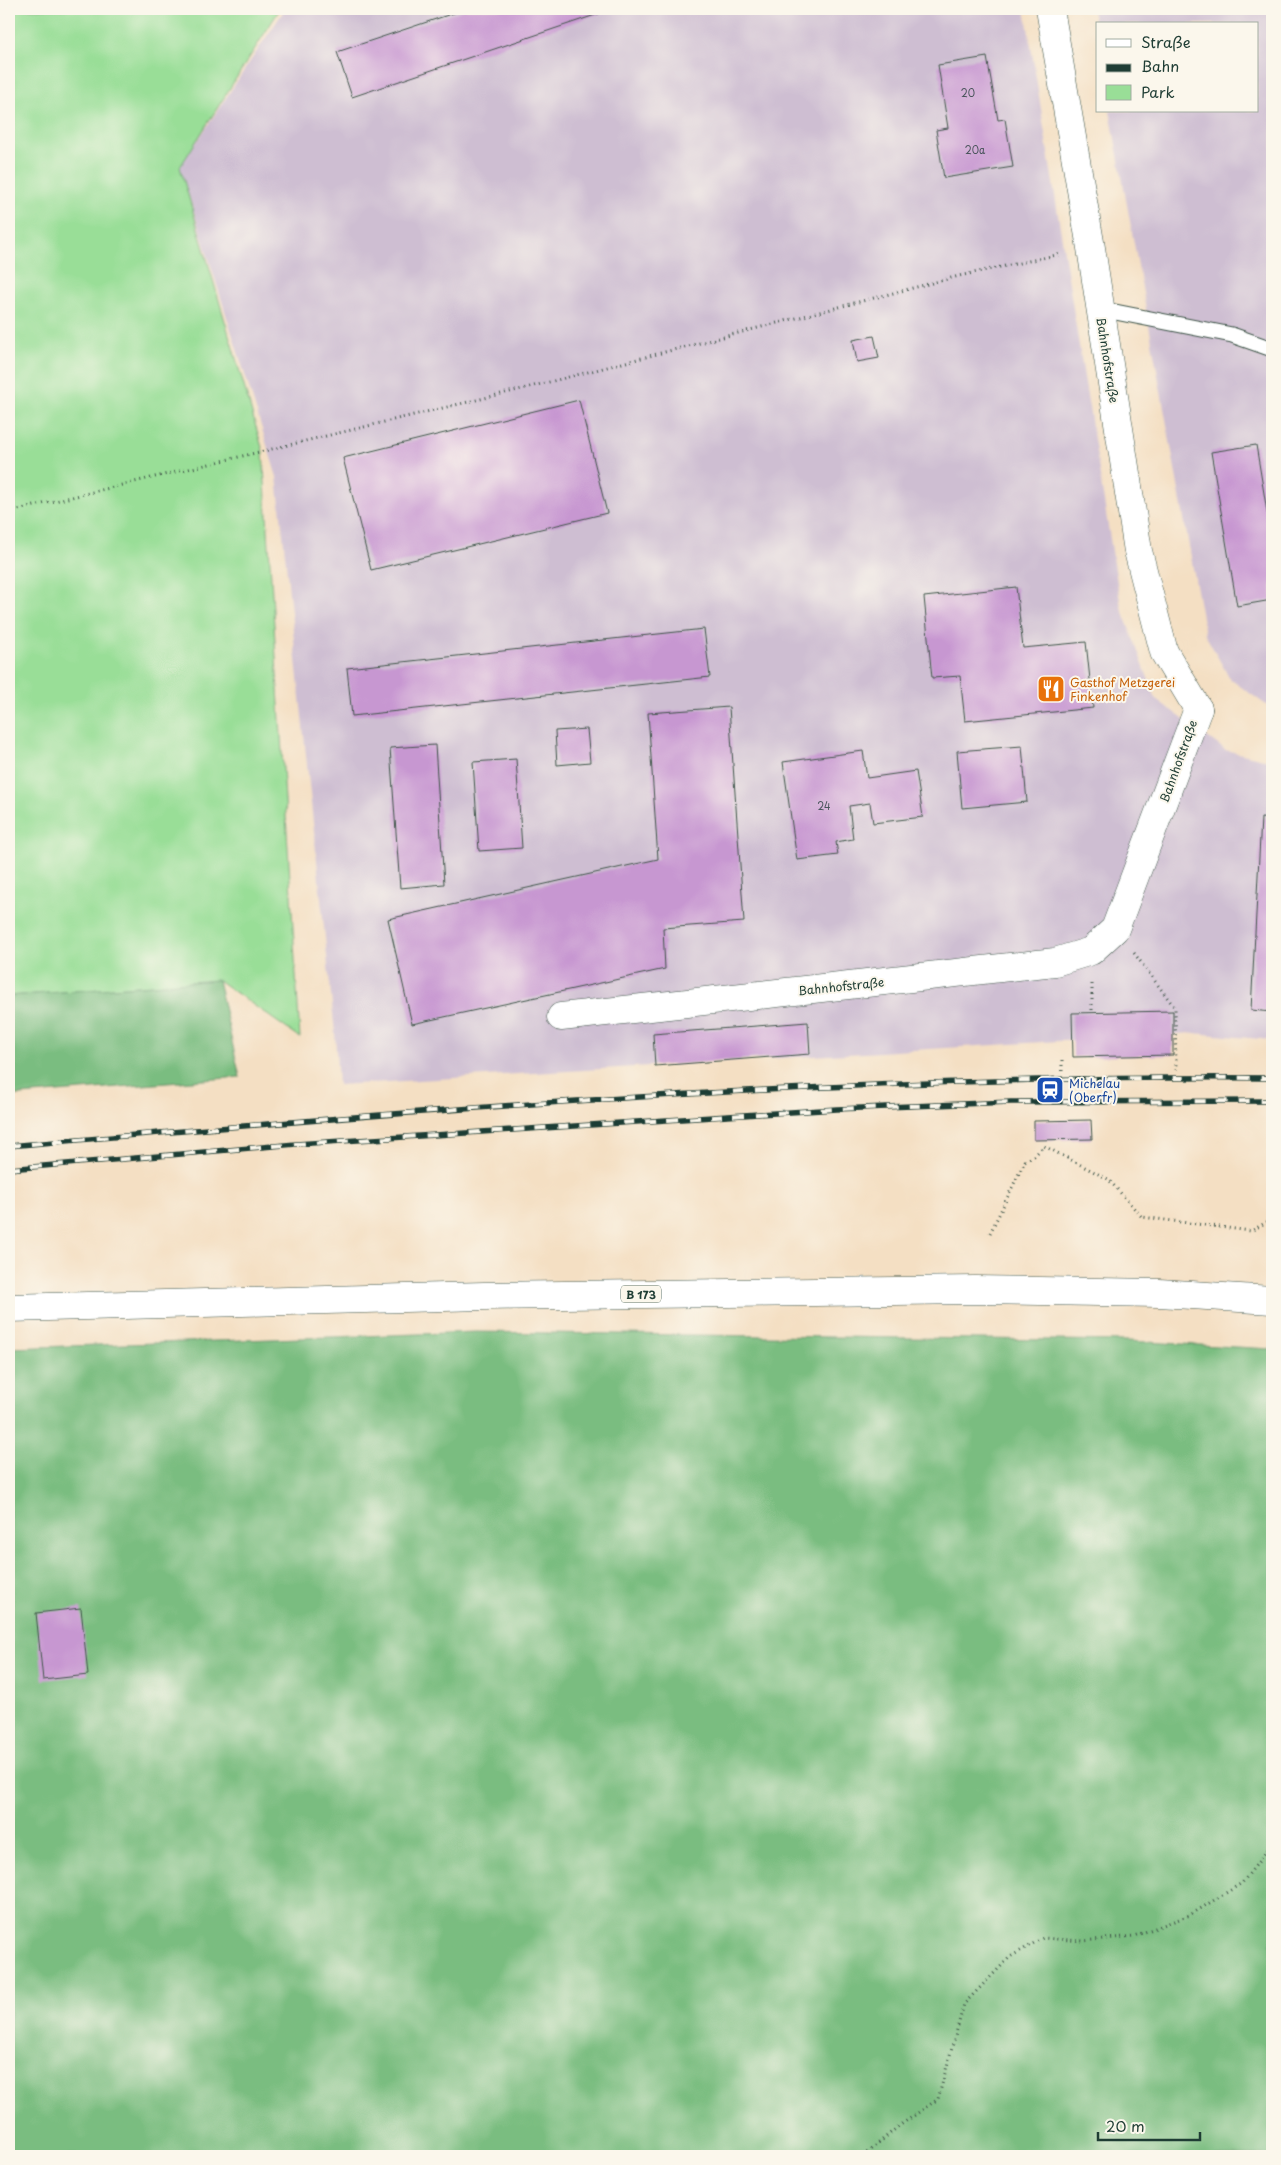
<svg xmlns="http://www.w3.org/2000/svg" width="1281" height="2165" viewBox="0 0 1281 2165" font-family="'Playpen Sans',sans-serif">
<style>
.industrial{fill:#cebed2}
.green{fill:#99de97;stroke:#5c8e66}
.forest{fill:#7abd80;stroke:#4c7d5a}
.building{fill:#c797d1}
.lines{fill:none;stroke-linecap:round;stroke-linejoin:round}
.lane-casing{stroke:#3f5549;stroke-width:17}
.street-casing{stroke:#3f5549;stroke-width:29}
.secondary-casing{stroke:#3f5549;stroke-width:29}
.primary-casing{stroke:#3f5549;stroke-width:29}
.path{stroke:#3f5549;stroke-width:3;stroke-dasharray:1 4;stroke-linecap:butt}
.lane{stroke:#fff;stroke-width:15}
.street{stroke:#fff;stroke-width:28}
.secondary{stroke:#fff;stroke-width:28}
.primary{stroke:#fff;stroke-width:28}
.rail-casing{stroke:#1f3d34;stroke-width:5.5}
.rail{stroke:#fbf7ec;stroke-width:4;stroke-dasharray:11;stroke-linecap:butt}
.labels{text-anchor:middle;dominant-baseline:central;stroke-width:4;stroke-linejoin:round;paint-order:stroke}
.number-label{font-size:10px;fill:#49545b}
.shield{fill:#fbf7ec;stroke:#61756b;stroke-width:1}
.shield-label{font-size:11px;font-weight:bold;fill:#1f3d34}
.street-label{font-size:12px;fill:#1f3d34;stroke:#fbf7ec}
.food-label{font-size:12px;fill:#c56008;stroke:#fbf7ec;text-anchor:start}
.transit-label{font-size:12px;fill:#164399;stroke:#fbf7ec;text-anchor:start}
</style>
<rect width="100%" height="100%" fill="#fbf7ec"/>
<filter id="ink" filterUnits="userSpaceOnUse"><feTurbulence type="fractalNoise" baseFrequency=".02" numOctaves="2"/><feDisplacementMap in="SourceGraphic" scale="10" xChannelSelector="R" yChannelSelector="G"/><feConvolveMatrix kernelMatrix="1 2 1 2 8 2 1 2 1" color-interpolation-filters="sRGB"/></filter>
<filter id="wash" filterUnits="userSpaceOnUse"><feTurbulence type="fractalNoise" baseFrequency=".0096" numOctaves="4" result="noise"/><feDisplacementMap in="SourceGraphic" scale="20" xChannelSelector="R" yChannelSelector="G"/><feGaussianBlur stdDeviation="1.12" result="paint"/><feColorMatrix in="noise" values="0 0 0 0 0 0 0 0 0 0 0 0 0 0 0 0 0 1.4 0 .05"/><feComposite in="paint" operator="in"/></filter>
<g filter="url(#wash)">
<rect width="100%" height="100%" fill="#f4dfc3"/>
<path class="industrial" d="M285,9h740l96,598 35,92 69,51 47,11v279l-79,-7 -855,52 -3,-52 -58,-556 -97,-310z
M1092,9h180v698h-3l-39,-28 -25,-45 -95,-523h147v-87h-160v15z"/>
<path class="green" d="M9,9h271l-100,158 83,284 37,587 -82,-58 -209,16z"/>
<path class="forest" d="M218,980l22,97 -231,19v-100z
M476,1332l652,9 144,8v807h-1263v-808z"/>
<g id="blocks">
<path class="building" d="M466,9h147l-261,88 -15,-45z
M987,57l11,63 7,-1 8,48 -69,11 -8,-48 12,-2 -10,-63z
M874,336l5,22 -22,4 -4,-22z
M579,400l28,113 -236,57 -28,-112z
M1256,445l16,97v58l-35,6 -26,-154z
M1016,587l7,61 63,-6 7,66 -128,13 -5,-45 -28,2 -8,-81z
M704,629l6,48 -358,39 -5,-48z
M729,707l15,215 -81,6 2,41 -253,55 -24,-105 270,-60 -10,-146z
M587,729l3,33 -33,3 -2,-34z
M435,745l9,139 -44,4 -10,-140z
M1022,746l5,56 -65,6 -5,-57z
M863,751l4,27 49,-7 7,46 -50,6 -3,-20 -21,3 4,33 -17,3 2,13 -41,5 -14,-98z
M516,759l6,89 -43,3 -6,-89z
M1261,818l11,1v193l-21,-2z
M1173,1011v44l-100,2 -1,-44z
M808,1022l2,32 -155,12 -2,-32z
M1091,1120l1,19 -58,1v-19z
M81,1608l7,67 -45,5 -7,-67z"/>
</g>
</g>
<g filter="url(#ink)">
<use href="#blocks" fill-opacity="0" stroke="#3f5549" stroke-width="1"/>
<g class="lines">
<defs>
<path id="lane" d="M1100,309l132,26 40,14"/>
<path id="street" d="M561,1017l494,-55 36,-11 24,-22 83,-220"/>
<path id="secondary" d="M1050,9l41,239 47,303 26,101 34,57"/>
<path id="primary" d="M9,1308l475,-12 491,-6 184,3 113,7"/>
</defs>
<use href="#lane" class="lane-casing"/>
<use href="#street" class="street-casing"/>
<use href="#secondary" class="secondary-casing"/>
<use href="#primary" class="primary-casing"/>
<path class="path" d="M9,512l509,-122 441,-114 102,-22
M1134,953l41,55 1,62
M1092,984v30
M1062,1071v-13
M990,1233l35,-72 9,-5 10,-10 64,33 34,38 109,14 21,-12
M863,2156l36,-30 39,-27 26,-95 46,-47 33,-19 40,3 51,-5 56,-21 52,-32 30,-39"/>
<use href="#lane" class="lane"/>
<use href="#street" class="street"/>
<use href="#secondary" class="secondary"/>
<use href="#primary" class="primary"/>
<defs>
<path id="rail" d="M9,1146c420,-37 841,-71 1263,-68
M9,1169l287,-25 541,-35 174,-7 261,-1"/>
</defs>
<use href="#rail" class="rail-casing"/>
<use href="#rail" class="rail"/>
</g>
</g>
<defs>
<symbol id="restaurant-square" viewBox="-11 -11 22 22"><rect x="-9" y="-9" width="18" height="18" rx="4" fill="#e8710a" stroke="#fbf7ec"/><path d="M-5-6h1v4h1v-4h1v4h1v-4h1v5L-1.5 .5V6h-2V.5L-5-1ZM5-6V6H3V1.5H1.5Q1.5-4 5-6Z" fill="#fff"/></symbol>
<symbol id="station-square" viewBox="-11 -11 22 22"><rect x="-9" y="-9" width="18" height="18" rx="4" fill="#1a4fb4" stroke="#fbf7ec"/><path d="M-3-6H3Q5-6 5-4V2Q5 4 3 4L4.5 6H3L1.5 4h-3L-3 6H-4.5L-3 4Q-5 4-5 2V-4Q-5-6-3-6ZM-3.5-4v3h7v-3ZM-3.5 1v1.5H-2V1ZM2 1v1.5H3.5V1Z" fill="#fff"/></symbol>
</defs>
<g fill-rule="evenodd">
<use href="#restaurant-square" x="1035" y="673" width="32" height="32"/>
<use href="#station-square" x="1034" y="1074" width="32" height="32"/>
</g>
<g class="labels">
<g class="number-label">
<text x="968" y="92">20</text>
<text x="975" y="149">20a</text>
<text x="824" y="805">24</text>
</g>
<rect class="shield" x="621" y="1285.5" width="40" height="17" rx="4"/>
<g class="shield-label">
<text x="641" y="1294">B 173</text>
</g>
<g class="street-label">
<text transform="translate(1108 360) rotate(81)">Bahnhofstraße</text>
<text transform="translate(1178 761) rotate(-70)">Bahnhofstraße</text>
<text transform="translate(841 986) rotate(-6)">Bahnhofstraße</text>
</g>
<g class="food-label">
<text x="1070" y="682">Gasthof Metzgerei<tspan x="1070" dy="14">Finkenhof</tspan></text>
</g>
<g class="transit-label">
<text x="1069" y="1083">Michelau<tspan x="1069" dy="14">(Oberfr)</tspan></text>
</g>
</g>
<rect width="1281" height="2165" fill="none" stroke="#fbf7ec" stroke-width="30"/>
<rect x="1096" y="22" width="162" height="90" fill="#fbf7ec" stroke="#a3ada2"/>
<rect x="1106" y="39" width="25" height="8" fill="#ffffff" stroke="#a3ada2"/>
<text x="1141" y="48" font-size="15" fill="#1f3d34">Straße</text>
<rect x="1106" y="64" width="25" height="8" fill="#1f3d34" stroke="#a3ada2"/>
<text x="1141" y="72" font-size="15" fill="#1f3d34">Bahn</text>
<rect x="1106" y="85" width="25" height="15" fill="#99de97" stroke="#a3ada2"/>
<text x="1141" y="98" font-size="15" fill="#1f3d34">Park</text>
<path d="M1098 2132v8h102v-8" fill="none" stroke="#1f3d34" stroke-width="2.5"/>
<text x="1106" y="2132" font-size="15" fill="#1f3d34" stroke="#fbf7ec" stroke-width="4" paint-order="stroke">20 m</text>
</svg>
